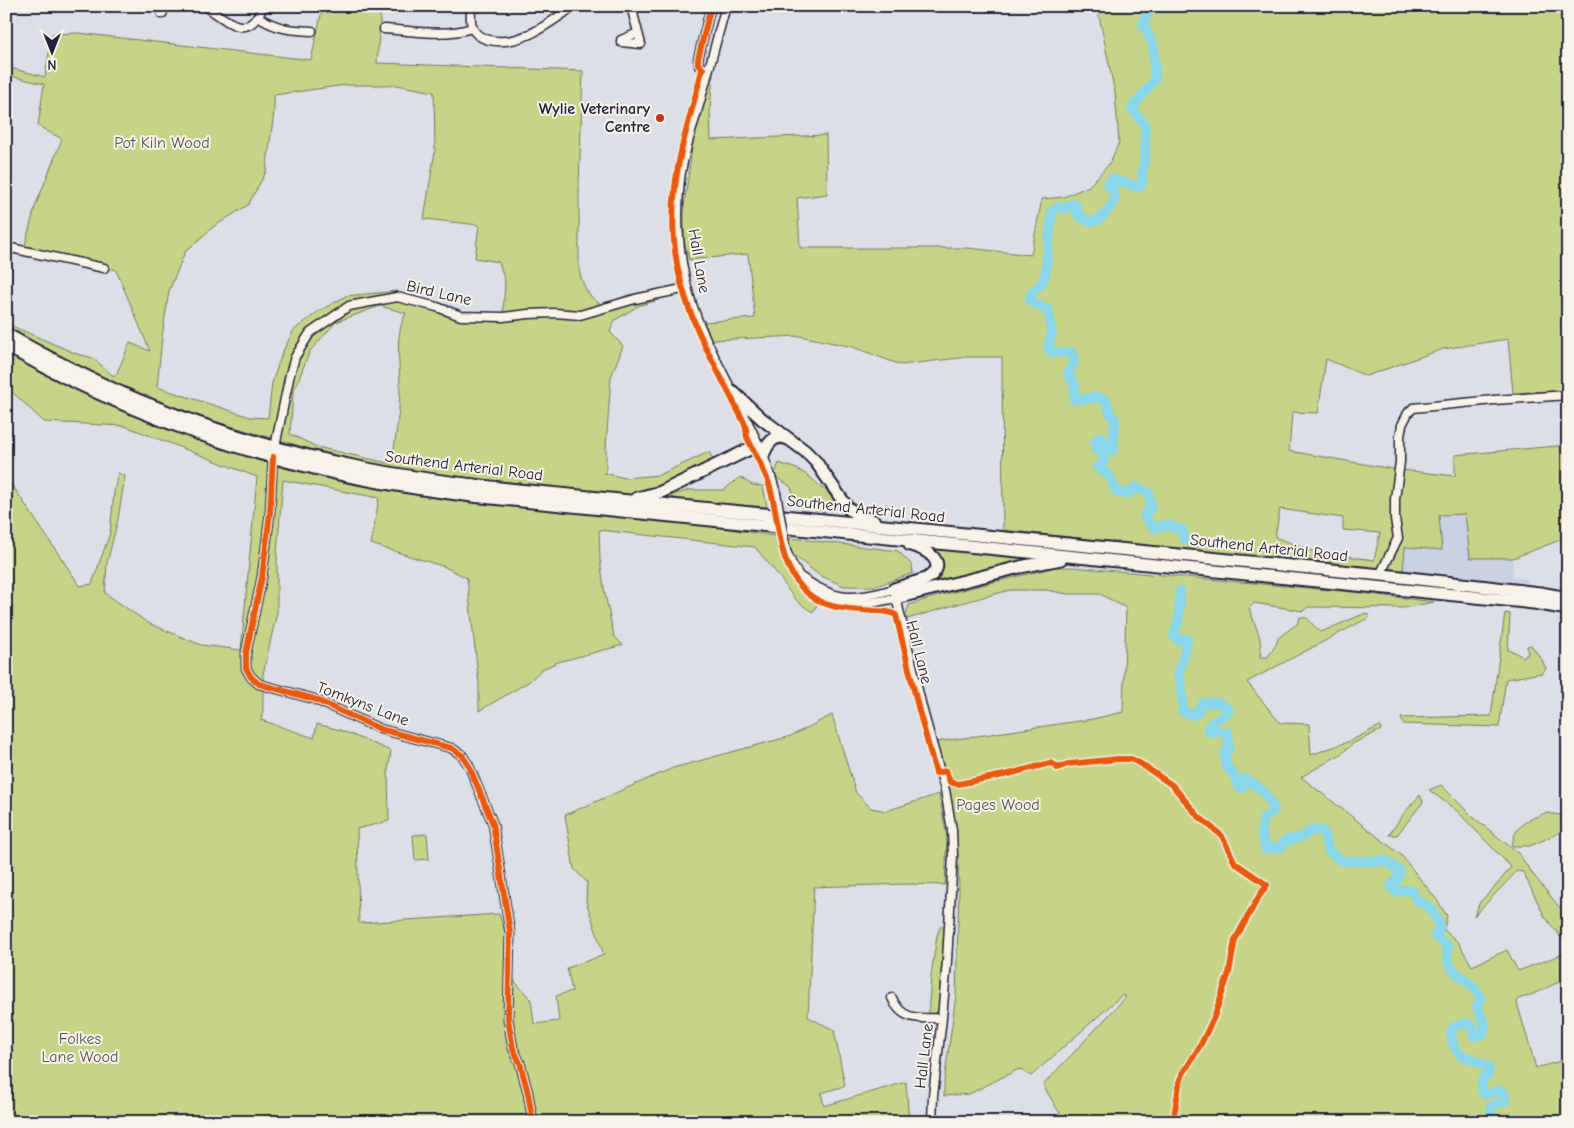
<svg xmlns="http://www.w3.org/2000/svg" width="1574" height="1128" viewBox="0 0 1574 1128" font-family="'Comic Neue',sans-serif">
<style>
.built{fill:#c9d1e3}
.green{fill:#c6d487;stroke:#747b61;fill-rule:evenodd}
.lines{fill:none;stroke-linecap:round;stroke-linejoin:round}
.river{stroke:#8ad6ea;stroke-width:10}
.minor-casing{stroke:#22223b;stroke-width:11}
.highway-casing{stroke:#22223b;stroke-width:15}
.minor{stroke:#f7f3e8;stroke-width:8}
.highway{stroke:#f7f3e8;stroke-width:11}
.minor-bridge-casing{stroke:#22223b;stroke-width:11;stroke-linecap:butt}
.minor-bridge{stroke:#f7f3e8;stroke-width:8}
.cycleway-casing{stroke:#f7f3e8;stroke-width:9}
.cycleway{stroke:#e8590c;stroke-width:6}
.poi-dot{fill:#c8321e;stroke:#f7f3e8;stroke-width:2}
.labels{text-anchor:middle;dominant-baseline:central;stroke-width:4;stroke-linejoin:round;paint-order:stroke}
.poi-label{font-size:16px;font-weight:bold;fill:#22223b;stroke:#f7f3e8;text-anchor:end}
.park-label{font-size:16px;fill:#535752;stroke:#f7f3e8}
.street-label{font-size:16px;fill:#22223b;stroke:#f7f3e8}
</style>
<rect width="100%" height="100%" fill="#dcdfe5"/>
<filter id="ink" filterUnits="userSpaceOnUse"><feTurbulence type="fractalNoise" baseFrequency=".02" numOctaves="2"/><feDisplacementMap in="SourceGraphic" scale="10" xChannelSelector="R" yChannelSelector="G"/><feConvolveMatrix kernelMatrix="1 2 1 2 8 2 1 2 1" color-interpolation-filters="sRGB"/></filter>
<g filter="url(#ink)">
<path class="built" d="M1465,513l5,45h43v19l14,2 2,9 -126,-16 2,-26 34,-31z"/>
<path class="green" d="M323,6h58l-4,57 206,8 -4,114v84c3,15 9,30 24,36l25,-10 48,-9 -18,14 -20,6 -23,14 -5,12 13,14 -12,31 -5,70v26h-2l21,5 34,-3 50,-23 6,11c-28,14 -58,30 -90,32l-215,-24 -38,-7 -48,-11 -114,-33 -55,-19 -63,-26 -82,-42 2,-7 65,28 16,4 19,17h4l14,-32 20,8 -34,-81 -92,-21 11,-42 27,-68 -24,-13 6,-42 -38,-9v-8l39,10 7,-43 26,-1 233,27zM345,85h52l37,7 1,59 -11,68 55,6 -4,33 24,4 6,20 -2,32h-41l-65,-17v-6l-51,5 -27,15 -25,19 -12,23 -10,30 -4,35 -18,-1 -93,-30 5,-50 7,-46 16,-39 28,-25 35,-22 18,-33 8,-60v-17zM380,306l26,7c-13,24 -5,54 -6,81 -1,23 -5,46 -8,70l-75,-17 -27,-13 3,-41 17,-42 26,-29z
M1097,6h471v384l-55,3 -5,-54 -65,10 -77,27 -40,-17 -8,54 -26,-1 -3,39 104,18 62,7v-21l113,-10v87l-8,8 -47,18h-43l-5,-44 -26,1 3,35 -37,-3 -2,25 -400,-42 -1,-173h-34l-67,8 -48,-18 -53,-11 -88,4 -8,-18 51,-4 -7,-64 -59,6 -5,-20v-34l9,-64 21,-79 -4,46 1,31 115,-5 1,59 -30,4 3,50h168l63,7 11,-56 22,-2 25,-11 21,-23 9,-21 -4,-49zM1280,509l63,9v12l37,3 -6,27 -59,-8 -40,-15z
M6,352l48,27 33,16 67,29 135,45 62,15 65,10 294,32 64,10 124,15 14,14 1,8 -37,13h-32l-25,-11 -23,-18 -15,2c15,19 16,30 37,44l-5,9c-20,-11 -23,-20 -35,-37 -8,-10 -16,-19 -23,-28l-156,-17 1,30 5,34 9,42 9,9 -65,17 -16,7 -12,12 -51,30v-27l-12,-106 -22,-11 -74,-23 8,-46 -96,-18 -6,73v59l-14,62v35l-2,11 53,18 3,-14 23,6 51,21 -3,20 1,50 -32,8 2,94 140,-9 6,18 1,39 25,29 3,24 25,-3 -3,-25 16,-5 -5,-23 37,-13 -18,-54 1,-19 -13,-13 -9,-54 108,-47 118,-32 41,-21 24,78 15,15 15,3 53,-17 8,44 -2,47 -39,-1 -92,3 -6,130 26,13 11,56 -24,7 3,13 82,-24 3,40h-903v-646l74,110 12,-2 18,-51 4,-41 4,-19 7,3 -7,43 -11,44 -2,30 43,30 53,22 40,5 16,-173 -132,-51 -81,-4 -38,-36z
M779,463l18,6 13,8 25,23 -2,10h-13l-22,-6 -8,-18 -16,-10z
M740,477l12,8 11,1 4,21 -89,-6 -8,-5 19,-6h35z
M925,545l123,13 -132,32 16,-8 10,-15 -4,-15z
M1056,567h16l291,26 71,9 -31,6 -95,-1 -5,4 -49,-8 -5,5 10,27 2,11 -1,11h8c3,-7 9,-11 10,-19l19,-14 3,-7 7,1 8,9 6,5 45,-19 4,4 -123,65 33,41 29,1 2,31 39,-14 30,-15 1,4 -27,13 -13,11 -40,23 100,78 36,45 10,16 -3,14 14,12 14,24 35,-16 11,21 50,-19v29h-7l-30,14 -13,4 -1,4 19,65 32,-9v63h-503l-22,-37 83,-88 -4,-2 -91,81 -12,-7 -50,25 -25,2v-13l12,-88 3,-107 -3,-61 -8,-45 -12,-40 157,-23 30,-7 3,-104 -26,-14h-33l-21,-4h-36l-49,13 -57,17 5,-15 32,-10z
M1505,613l5,1 -2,36 7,2 7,5 6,-3 -1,-8 4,-1 11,15 4,9 -4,4 -36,6 -7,48 -96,-3 -2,-6 90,-2z
M1441,785l32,32 46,37 12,18 37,46v28l-23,-29 -22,-45 -6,-1 -43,45 6,-14 15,-15 16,-20 -54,-56 -28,-21z
M1420,795l3,7 -26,33h-8l15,-22z
M1546,813l22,3v13l-38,17h-18c3,-22 15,-26 34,-33z
M427,834l2,25 -14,1 -2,-25z
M941,926h3l-5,79 -2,7 -9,3 3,-39 6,-41z"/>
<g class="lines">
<path class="river" d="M1154,6l-9,11 -2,7 10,20 2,35 -23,29 13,17v32l-3,17v10l-4,3 -26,-8 -5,5c18,11 0,29 -11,37h-8l-10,-6 -2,-10 -5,-1 -6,5 -6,-2 -7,4 -7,65 -4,8 -10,9 -1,8 18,9 4,23 -4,14 3,5 21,1 2,7 -6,14 7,11 -1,15 22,-3 10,3 4,13 5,7 -2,30 -13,-13 -5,4 1,9 8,4v7l-7,6 12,8 8,17 11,2 8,-7 13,6 2,14 -7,9 10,12 12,-3 16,5 3,10
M1180,591l-1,26 -5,19 4,4 9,-1v5l-9,32 3,5 2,31 12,3 8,-12c11,-2 19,-1 26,8l-21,15 1,6h19l1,16 -4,6 1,11 8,10 4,11 4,2 3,-9c15,8 22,14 29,30l-4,5 -7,4 -1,17 4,14 15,-2 3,-6 18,-4 10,-7 11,1 5,19 14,11h44l14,10 -2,7 -7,8 5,6 8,-2 8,1c6,14 8,9 18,17 5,4 7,13 10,19l-5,9 13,11c-6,22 13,27 26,41 3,3 5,7 7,10l-4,9 8,18 -2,9 -9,2 -2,-10 -6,-3 -12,4 -3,5 2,13 7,10 17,6 11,6 1,6 -7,7v10l4,5 12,-5 6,3 2,8 -10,3 -5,3v15
M1508,1122l4,-4 7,1 2,3"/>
<defs>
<path id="minor" d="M205,6c23,15 43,37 58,0
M471,6c0,7 -1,14 1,20 2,8 9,12 17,14 32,7 60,-17 85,-34
M631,6l10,38 -20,-2v-2l17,-7
M726,6c-10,36 -19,71 -29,106 -7,22 -14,44 -17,67 -5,47 0,97 18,142 24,58 61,111 78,172
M162,14l4,-8
M258,17c19,12 32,13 54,14
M384,29c29,2 61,8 88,-1
M708,70l-9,-4 -1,-7 13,-53
M6,247l98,21
M275,447l15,-73 5,-17 15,-24 39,-27 48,-9 40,10 24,9 42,1 25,-3 27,-1 25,2 55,-16 52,-11
M273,457l-3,56 -8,64 -16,76v15l5,9 8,7 55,15 66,30 71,19 11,7 7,11 24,58 17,108 -2,87 5,29 7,15 8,30 5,29
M786,551l6,13 13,22 20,13 14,5 13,1 19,-2 25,-5
M1380,575l18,-37 -3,-19v-20l5,-37v-26l2,-11 6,-12 5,-5 81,-8 74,-5
M799,576c38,26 51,25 95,13l29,122 22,79 7,40 1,26 -6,105 -5,57 -9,78 -1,26
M892,998c10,24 29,20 50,20"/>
<path id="highway" d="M6,334c43,24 87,47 132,66 70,29 145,52 220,67 63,13 127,20 191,26l843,83 148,17 28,5
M6,346c101,57 211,100 324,126 47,11 94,18 142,24l1062,107 34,6
M732,391l30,28 43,32 11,11 31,45 10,8 17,6
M763,456c4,-12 11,-23 25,-17
M637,498l24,-6 97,-47
M894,589l32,-10c25,-15 1,-30 -16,-34
M896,598l124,-31 41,-8"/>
</defs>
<use href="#minor" class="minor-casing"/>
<use href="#highway" class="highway-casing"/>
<use href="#minor" class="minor"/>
<use href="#highway" class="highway"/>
<defs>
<path id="minor-bridge" d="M776,493l10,58"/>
</defs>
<use href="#minor-bridge" class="minor-bridge-casing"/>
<use href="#minor-bridge" class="minor-bridge"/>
<defs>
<path id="cycleway" d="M711,6l-13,53v5l5,5 -1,1c-9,39 -23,78 -27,118 -4,35 -1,74 10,108 12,40 34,76 52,113 3,6 8,13 9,20 1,5 0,3 1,8 7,15 15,29 21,44 13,37 7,80 36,109 20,20 45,19 70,21 8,0 15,0 22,4l23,96 17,62 10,-2 4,11 8,2 51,-10 41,-11 7,3v2l11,-4 50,-5h13l10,5 31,21 26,31 24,20 13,27 32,22 -9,13 -23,42 -6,33 -15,44 -13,27 -21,35 -7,43
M273,457l-3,56 -8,64 -16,76v15l5,9 8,7 55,15 66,30 71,19 11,7 7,11 24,58 17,108 -2,87 5,29 7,15 8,30 5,29"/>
</defs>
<use href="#cycleway" class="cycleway-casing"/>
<use href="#cycleway" class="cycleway"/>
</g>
</g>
<circle class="poi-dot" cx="660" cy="118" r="5"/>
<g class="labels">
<g class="poi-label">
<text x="650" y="109">Wylie Veterinary<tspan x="650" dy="18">Centre</tspan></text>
</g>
<g class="park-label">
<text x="162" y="143">Pot Kiln Wood</text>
<text x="998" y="805">Pages Wood</text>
<text x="80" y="1039">Folkes<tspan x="80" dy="18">Lane Wood</tspan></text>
</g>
<g class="street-label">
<text transform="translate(699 261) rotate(80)">Hall Lane</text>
<text transform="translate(439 293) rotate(13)">Bird Lane</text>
<text transform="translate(464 466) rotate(7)">Southend Arterial Road</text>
<text transform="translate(866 509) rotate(6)">Southend Arterial Road</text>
<text transform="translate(1269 548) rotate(6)">Southend Arterial Road</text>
<text transform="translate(919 652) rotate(76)">Hall Lane</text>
<text transform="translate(363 704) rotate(21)">Tomkyns Lane</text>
<text transform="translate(924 1056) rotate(-83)">Hall Lane</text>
</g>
</g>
<rect width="1574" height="1128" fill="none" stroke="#f7f3e8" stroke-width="25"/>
<rect x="12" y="12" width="1549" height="1103" fill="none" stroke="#22223b" stroke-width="2" filter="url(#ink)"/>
<g transform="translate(52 52) rotate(180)" stroke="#f7f3e8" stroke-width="4" paint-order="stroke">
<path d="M0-4L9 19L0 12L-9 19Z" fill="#22223b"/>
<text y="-8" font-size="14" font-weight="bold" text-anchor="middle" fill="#22223b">N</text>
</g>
</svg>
